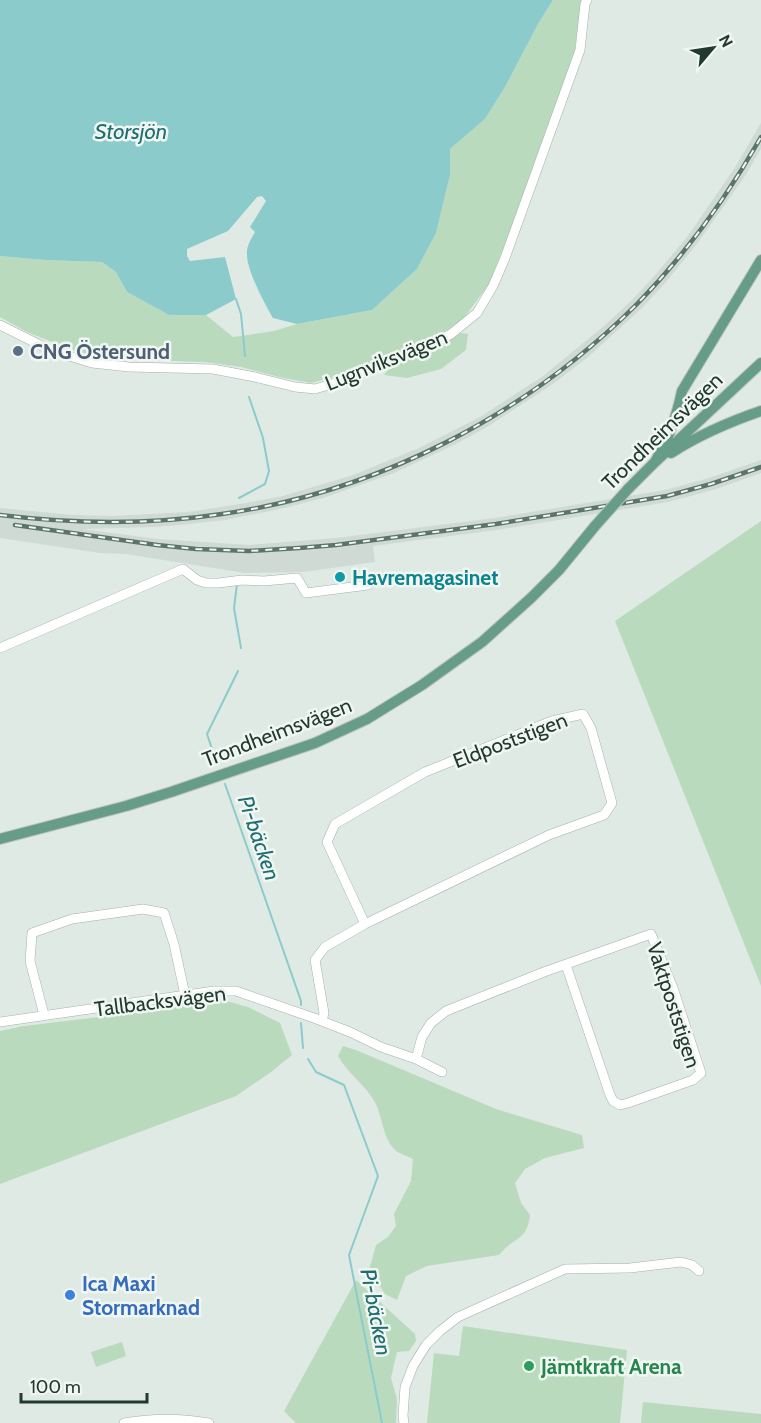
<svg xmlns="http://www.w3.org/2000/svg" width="761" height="1423" viewBox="0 0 761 1423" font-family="Cabin,sans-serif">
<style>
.built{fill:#cedad3}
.green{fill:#badabe}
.water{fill:#8bcbcc}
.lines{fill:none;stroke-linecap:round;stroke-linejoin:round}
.stream{stroke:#8bcbcc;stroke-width:2}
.minor-casing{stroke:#a3b1aa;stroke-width:10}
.major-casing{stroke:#bdc4c1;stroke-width:12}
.minor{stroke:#fff;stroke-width:9}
.major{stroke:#679d88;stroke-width:10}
.rail-casing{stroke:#5c756b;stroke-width:4.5}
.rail{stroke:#f0f7f2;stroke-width:2;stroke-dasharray:7;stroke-linecap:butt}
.major-bridge-casing{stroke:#bdc4c1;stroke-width:12;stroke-linecap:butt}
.major-bridge{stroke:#679d88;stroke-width:10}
.service-dot{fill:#5c6f8a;stroke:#f0f7f2;stroke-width:2}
.culture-dot{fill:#0f9aa8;stroke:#f0f7f2;stroke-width:2}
.shop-dot{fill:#3f7fe0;stroke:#f0f7f2;stroke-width:2}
.leisure-dot{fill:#2e9e5b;stroke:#f0f7f2;stroke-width:2}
.labels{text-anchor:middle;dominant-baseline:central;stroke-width:5;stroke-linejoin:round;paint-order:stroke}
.service-label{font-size:21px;font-weight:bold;fill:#4e5e75;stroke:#f0f7f2;text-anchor:start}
.street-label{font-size:21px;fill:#223930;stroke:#f0f7f2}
.culture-label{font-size:21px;font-weight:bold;fill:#0d838f;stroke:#f0f7f2;text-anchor:start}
.shop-label{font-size:21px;font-weight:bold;fill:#366cbe;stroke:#f0f7f2;text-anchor:start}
.leisure-label{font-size:21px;font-weight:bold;fill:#27864d;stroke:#f0f7f2;text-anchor:start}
.water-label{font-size:22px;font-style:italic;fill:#206e71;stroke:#f0f7f2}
</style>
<rect width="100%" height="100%" fill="#e0eae4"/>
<path class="built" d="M761,123v26l-16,27 -48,68 -31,38 -24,26 -55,50 -37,28 -63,41 -33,18 -60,28 -71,25 -38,10 -60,12 -35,4 -36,3 -72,2 76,10 91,6 87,-7 159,-20 170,-28 44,-12 52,-18v13l-48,17 -45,12 -171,28 -124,16 2,16 -72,10 -58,1 -119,-19 -26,-1 -100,-15v-30l72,7 41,1 75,-4 58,-9 37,-7 70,-21 66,-27 61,-31 63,-41 61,-50 29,-27 23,-25 31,-37 47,-68z"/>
<path class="green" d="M553,0h30l-3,11 -6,44 -57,159 -28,70 -28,38 -35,20 -80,32 -35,9 -32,-6 -38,-10 -36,-5 -68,-2 -60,-8 -50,-20 -27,-15v-61l45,4 57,2 14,10 11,20 42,23h37l27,22 41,-6 23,-7 75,-14 45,-41 19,-36 14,-58v-26l35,-30 20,-32 33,-63z
M461,333l7,1 -2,16 -25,19 -34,9 -23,-3 6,-8 43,-18z
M761,521v465l-146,-365z
M219,999l29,8 32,16 12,32 -21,17 -35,24 -236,88v-153l24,-5 108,-13z
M343,1046l13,4 140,59 86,26 2,13 -39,10 -20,11 -10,14 6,20 9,12c-3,27 -17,22 -31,40l-72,11 -21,10 -9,24 -12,-6 -16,-24 7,-25 12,-8 8,-11 -2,-12 17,-33 2,-22c-6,-3 -16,-6 -20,-11 -10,-12 -11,-31 -17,-44 -10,-19 -28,-30 -38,-48z
M356,1280l59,54 1,7 -7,10 -12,1 -6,26 6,21 -1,24h-100l-12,-12z
M463,1326l164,24 -7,73h-193l7,-70 25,3z
M122,1342l4,14 -30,11 -5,-15z
M643,1402l118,12v9h-120z"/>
<path class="water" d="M0,0h553l-15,24 -33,63 -20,32 -35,30v26l-14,58 -19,36 -45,41 -75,14 -24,-6c-8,-14 -26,-47 -26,-63 -1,-8 4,-16 8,-23l-5,-5 16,-26 -4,-5 -5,1 -29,34 -41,18v7l3,5 35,-4 11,42 -30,16h-37l-42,-23 -11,-20 -14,-10 -57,-2 -45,-4z"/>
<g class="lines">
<path class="stream" d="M236,299l5,15 4,42
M239,498l26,-14 4,-13 -6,-33 -14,-41
M237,584l-3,24 7,40
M212,749l-5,-15 31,-63
M225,784l76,217v4
M301,1023l2,25
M308,1059l8,13 28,13 34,91 -29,79 33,168"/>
<defs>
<path id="minor" d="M0,325l50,25 42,13 37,4 84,2 42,8 40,10 20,2 27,-8 84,-34 25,-13 26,-21 16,-27 12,-28 75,-208 5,-46 2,-4
M0,648l183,-79 14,11 9,3h13l23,-3 22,1 33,-3 9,15 62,-8
M44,1015l-14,-54 2,-28 40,-14 71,-10 21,4 10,31 11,51
M322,1021l2,-8 -9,-53 10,-13 40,-23 184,-89 55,-20 8,-12 -21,-75 -8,-14 -31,7 -127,51 -90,52 -8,18 38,82
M0,1022l214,-31h22l78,27 36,14 31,15 35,12 26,13
M416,1059l6,-22 9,-14 15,-12 98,-39 107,-38 22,54 28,85 -8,7 -65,23 -8,2 -7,-4 -3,-6 -44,-130
M124,1423c28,-5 57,-5 85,0
M404,1423l-1,-7 2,-29 8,-21 13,-21 14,-14 18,-14 107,-48 65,-1 51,-6 11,3 7,6"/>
<path id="major" d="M671,453c28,-18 58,-31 90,-42
M655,462c14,-25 21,-43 27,-71l79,-131
M628,489l27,-27 106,-99
M0,839l126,-33 45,-14 144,-49 52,-24 55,-34 60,-43 49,-44 28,-28 36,-44"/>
</defs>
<use href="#minor" class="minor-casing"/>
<use href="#major" class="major-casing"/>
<use href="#minor" class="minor"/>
<use href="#major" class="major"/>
<defs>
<path id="rail" d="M0,515c74,9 148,10 222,-1 155,-22 304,-99 415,-210 48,-49 90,-107 124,-167
M15,525l142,20 39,4 53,2 50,-3 37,-3 160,-21 171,-28 44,-12 50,-17"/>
</defs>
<use href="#rail" class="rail-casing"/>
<use href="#rail" class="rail"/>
<defs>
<path id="major-bridge" d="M595,526l33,-37"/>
</defs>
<use href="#major-bridge" class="major-bridge-casing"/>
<use href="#major-bridge" class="major-bridge"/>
</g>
<circle class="service-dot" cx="18" cy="351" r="6"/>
<circle class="culture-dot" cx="340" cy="577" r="6"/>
<circle class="shop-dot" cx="70" cy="1295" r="6"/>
<circle class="leisure-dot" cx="529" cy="1366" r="6"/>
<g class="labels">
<g class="service-label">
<text x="30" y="351">CNG Östersund</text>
</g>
<g class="street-label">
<text transform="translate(386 360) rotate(-22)">Lugnviksvägen</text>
<text transform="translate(662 431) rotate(-44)">Trondheimsvägen</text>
<text transform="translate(277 732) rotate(-21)">Trondheimsvägen</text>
<text transform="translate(510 740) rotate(-21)">Eldpoststigen</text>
<text transform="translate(160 1001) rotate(-7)">Tallbacksvägen</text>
<text transform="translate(674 1005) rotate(72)">Vaktpoststigen</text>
</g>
<g class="culture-label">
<text x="352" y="577">Havremagasinet</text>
</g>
<g class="shop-label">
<text x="82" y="1283">Ica Maxi<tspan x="82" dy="24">Stormarknad</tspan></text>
</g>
<g class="leisure-label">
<text x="541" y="1366">Jämtkraft Arena</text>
</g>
<g class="water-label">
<text x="131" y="131">Storsjön</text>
<text transform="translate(259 838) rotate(71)">Pi-bäcken</text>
<text transform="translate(376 1312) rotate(79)">Pi-bäcken</text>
</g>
</g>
<g transform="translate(713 48) rotate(61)" stroke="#f0f7f2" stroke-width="4.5" paint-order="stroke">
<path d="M0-4.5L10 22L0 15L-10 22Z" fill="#223930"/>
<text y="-9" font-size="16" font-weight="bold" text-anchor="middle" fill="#223930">N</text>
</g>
<path d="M21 1393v9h126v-9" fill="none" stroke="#223930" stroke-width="3"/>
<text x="30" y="1393" font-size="18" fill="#223930" stroke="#f0f7f2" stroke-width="4.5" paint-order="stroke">100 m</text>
</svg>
